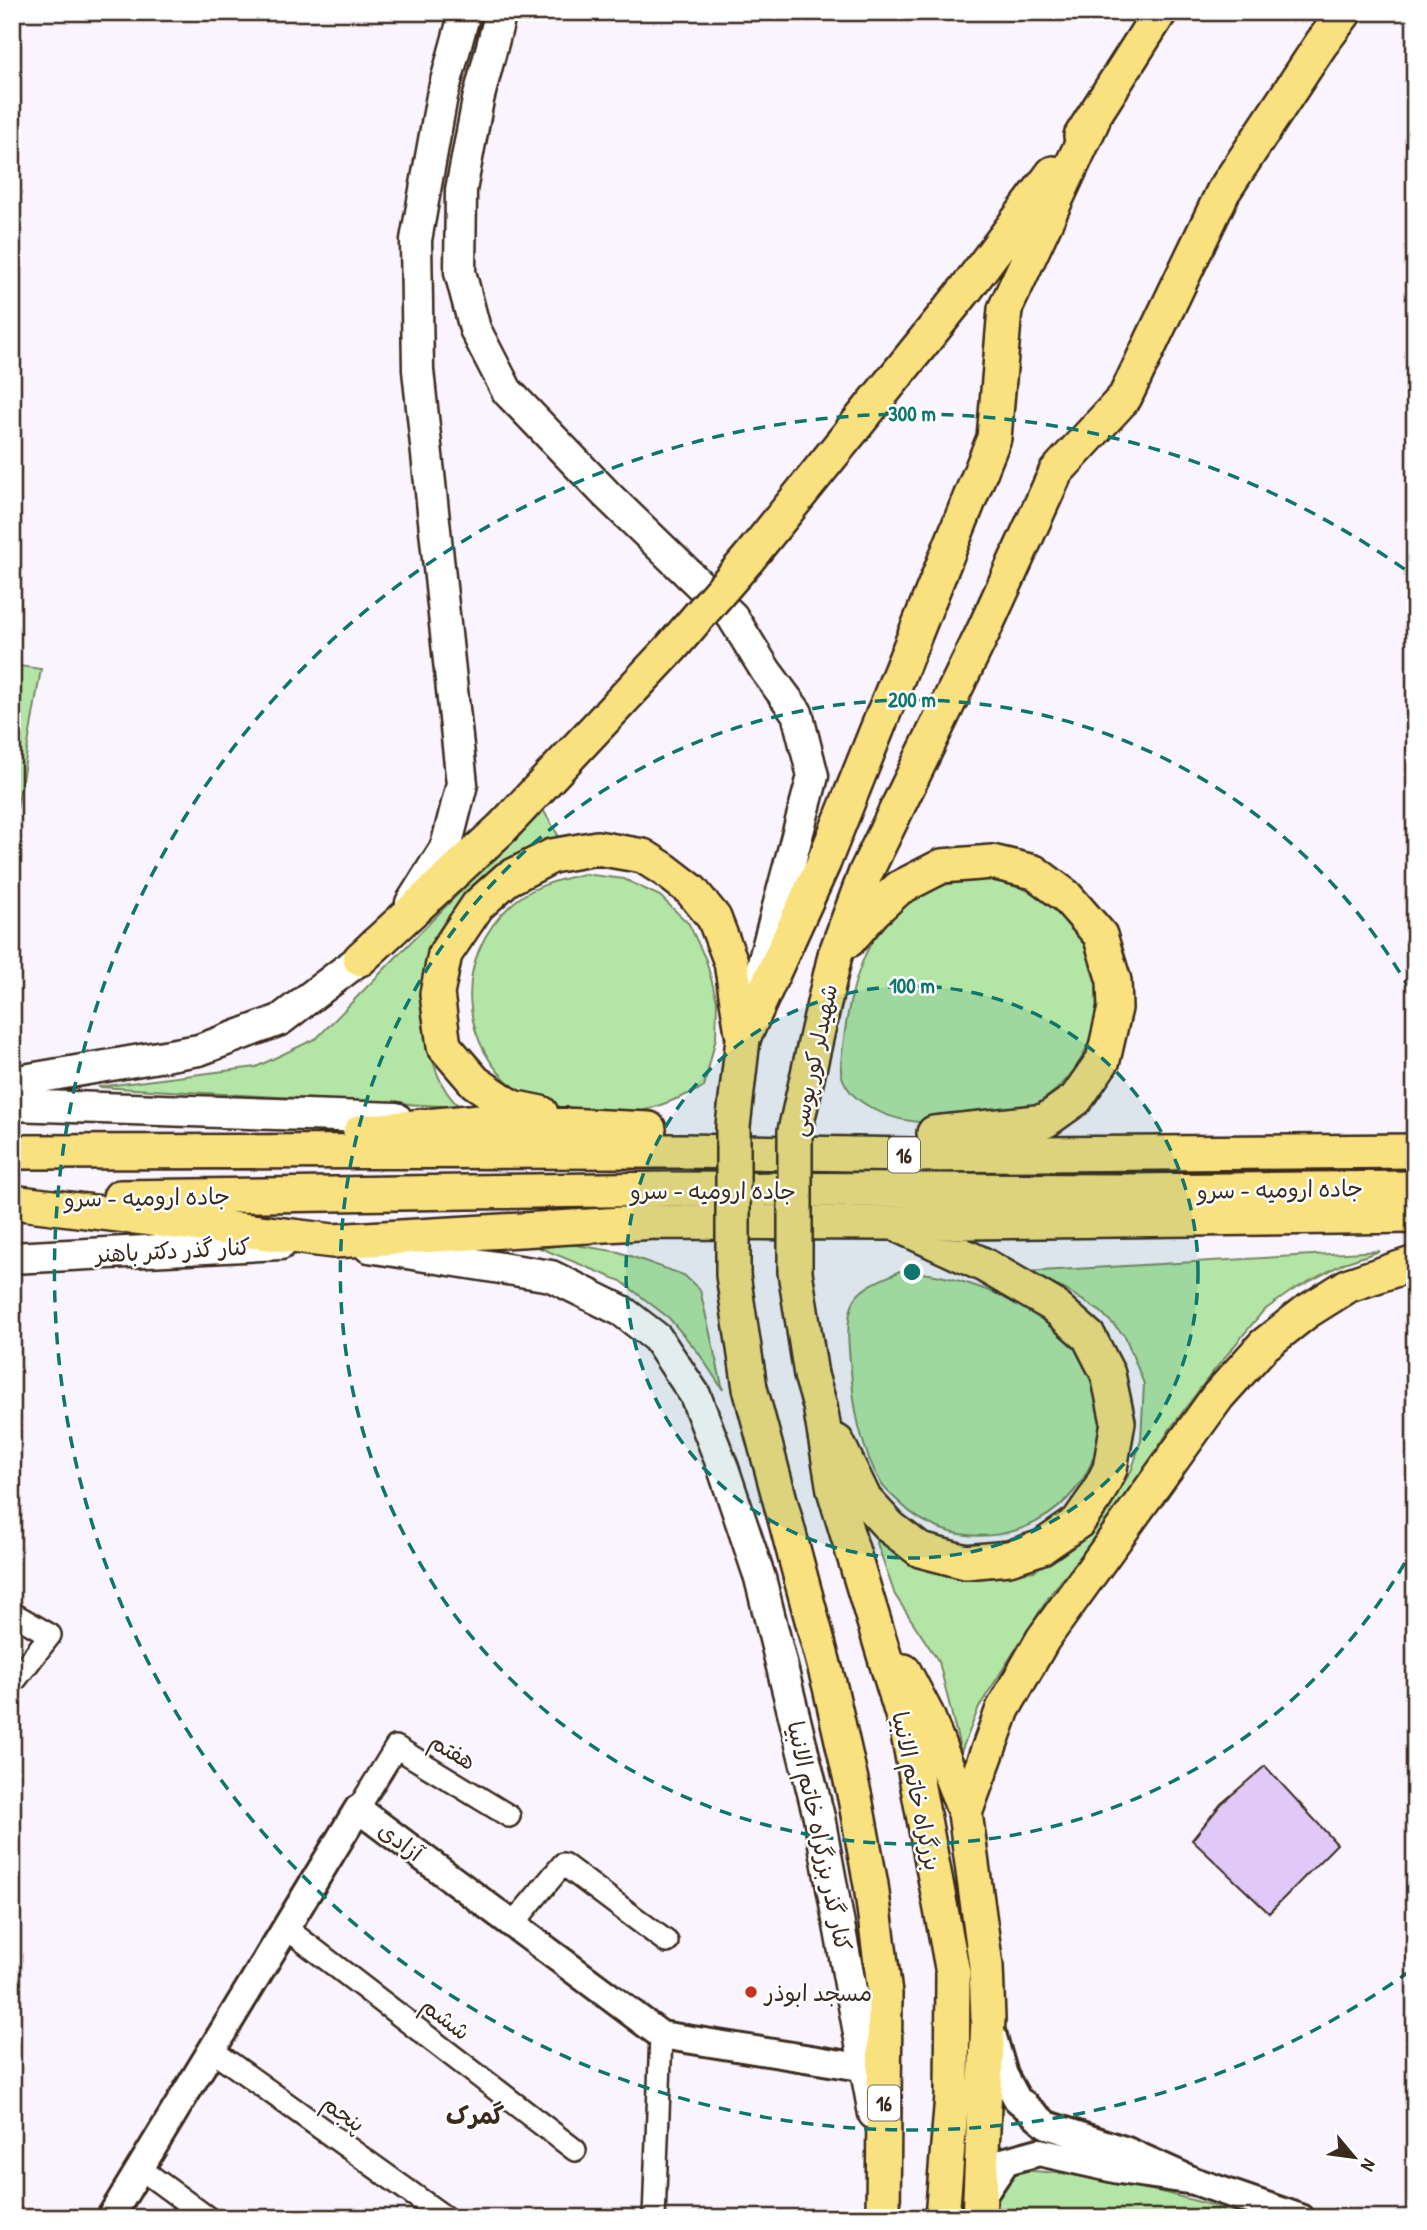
<svg xmlns="http://www.w3.org/2000/svg" width="1427" height="2230" viewBox="0 0 1427 2230" font-family="'Patrick Hand','Playpen Sans Arabic',sans-serif">
<style>
.green{fill:#b3e6a6;stroke:#778862;stroke-width:2}
.building{fill:#e0c8f8;stroke:#3b2a1e;stroke-width:2}
.lines{fill:none;stroke-linecap:round;stroke-linejoin:round}
.minor-casing{stroke:#3b2a1e;stroke-width:26}
.tertiary-casing{stroke:#3b2a1e;stroke-width:32}
.secondary-casing{stroke:#3b2a1e;stroke-width:35}
.trunk-casing{stroke:#3b2a1e;stroke-width:38}
.minor{stroke:#fff;stroke-width:21}
.tertiary{stroke:#fff;stroke-width:26}
.secondary{stroke:#fff;stroke-width:30}
.trunk{stroke:#fae180;stroke-width:33}
.trunk-bridge-casing{stroke:#3b2a1e;stroke-width:38;stroke-linecap:butt}
.trunk-bridge{stroke:#fae180;stroke-width:33}
.ring{fill:none;stroke:#0f766e;stroke-width:3.5;stroke-dasharray:12 9}
.poi-dot{fill:#c8321e;stroke:#fff;stroke-width:2.5}
.labels{text-anchor:middle;dominant-baseline:central;stroke-width:5;stroke-linejoin:round;paint-order:stroke}
.shield{fill:#fff;stroke:#766a62;stroke-width:2}
.shield-label{font-size:21px;font-weight:bold;fill:#3b2a1e}
.street-label{font-size:23px;fill:#3b2a1e;stroke:#fff}
.poi-label{font-size:23px;fill:#3b2a1e;stroke:#fff;text-anchor:start}
.neighbourhood-label{font-size:24px;font-weight:bold;fill:#3b2a1e;stroke:#fff}
.centre{fill:#0f766e;stroke:#fff;stroke-width:3.5}
.ring-label{font-size:21px;text-anchor:middle;font-weight:bold;fill:#0f766e;stroke:#fff;stroke-width:5;stroke-linejoin:round;paint-order:stroke}
</style>
<rect width="100%" height="100%" fill="#f9f4fe"/>
<filter id="ink" filterUnits="userSpaceOnUse"><feTurbulence type="fractalNoise" baseFrequency=".0143" numOctaves="2"/><feDisplacementMap in="SourceGraphic" scale="14" xChannelSelector="R" yChannelSelector="G"/><feConvolveMatrix kernelMatrix="1 2 1 2 8 2 1 2 1" color-interpolation-filters="sRGB"/></filter>
<g filter="url(#ink)">
<path class="green" d="M12,665l29,4 -29,169z
M542,808l17,29c-65,37 -136,71 -137,156 0,12 3,26 5,38 3,26 12,59 33,76l-362,-20 158,-20 61,-29z
M584,874l40,5 36,17 29,28 17,36 11,41 -1,36 -12,50c-44,20 -79,34 -129,29 -18,-2 -38,-11 -53,-22 -64,-46 -70,-136 -11,-189 20,-19 47,-25 73,-31z
M984,879c26,5 52,11 73,29 57,50 52,145 -10,189 -5,3 -11,9 -17,12 -14,6 -41,7 -57,10 -34,6 -73,6 -103,-12 -14,-8 -22,-15 -28,-30 -3,-9 0,-22 1,-31 6,-52 20,-114 65,-146 23,-16 50,-18 76,-21z
M569,1244l50,8 65,23 16,15 23,100 -25,-38 -29,-34 -48,-37 -81,-33z
M1380,1251l-36,12 -51,27 -30,21 -52,63 -41,55 -57,89 -61,74 -73,115 -18,45 -22,-90 -44,-67 -19,-55 65,34 48,4 45,-7 37,-23 38,-40 23,-39 9,-29 3,-56 -19,-48 -24,-24 -35,-22 -43,-18z
M900,1271c38,2 61,9 97,23 14,6 32,9 45,17 35,21 61,64 59,106 -1,27 -8,51 -26,73 -43,54 -126,63 -176,12 -6,-6 -14,-12 -18,-19 -20,-34 -27,-73 -30,-112 -2,-21 -6,-48 2,-68 6,-17 32,-24 47,-32z
M1008,2170c82,1 170,25 248,48h-266l2,-14z"/>
<path class="building" d="M1265,1766l72,78 -68,69 -77,-73 29,-36z"/>
<g class="lines">
<defs>
<path id="minor" d="M12,1613l38,22 -38,49
M358,1809l38,-62 113,69
M512,1925l51,-61 104,78
M286,1928l289,222
M212,2050l234,168
M141,2169l67,49
M654,2218l7,-183"/>
<path id="tertiary" d="M1194,2181l107,37
M981,2198l25,-37 33,-9 80,18 75,11 -67,-30 -80,-26 -30,-26 -13,-24 -11,-38
M110,2218l248,-409 303,226 206,33"/>
<path id="secondary" d="M501,12l-23,88 -17,90 -1,82 15,57 32,62 100,104 125,121 34,55 31,42 16,63 -55,206
M411,903l35,-56 16,-63 -44,-414 -2,-130 26,-144 23,-84
M12,1082l187,-32 81,-30 80,-61 15,-16
M12,1105l384,13
M369,1247l182,29 71,35 35,27 38,57 28,73 37,110 59,239 55,297
M12,1258l269,-14"/>
<path id="trunk" d="M1081,136l79,-124
M748,559l218,-270 87,-116
M849,940l25,-29 25,-23 43,-22 50,-4 42,10 32,24 34,39 14,46 1,27 -12,52 -27,39 -31,22 -111,12
M835,955l31,-83 117,-240 73,-160 69,-75 98,-205 98,-148 24,-32
M360,959l142,-131
M743,1039l80,-175 171,-426 11,-129 88,-189
M541,1113l-29,-6 -37,-25 -31,-36 -7,-52 8,-40 33,-49 29,-26 45,-23 45,-8 46,8 22,14 26,20 23,28 17,44 12,77
M360,1132l120,-11 169,8
M12,1152l669,-1 232,4 502,-4
M120,1197l550,-8 454,2 291,-3
M12,1202l321,39 323,-19 237,1 522,-7
M811,1375l9,31 14,84 74,244 45,239 -1,123 -10,122
M750,1388l80,299 25,111 16,87 14,109 -2,224
M837,1442l28,58 25,27 30,23 46,12 43,-4 33,-11 36,-25 19,-27 13,-26 8,-47 -10,-48 -19,-37 -36,-32 -69,-40 -82,-38
M904,1671l23,44 38,98 21,153 2,53 -9,199
M965,1813l38,-104 40,-70 175,-243 46,-51 42,-33 43,-27 66,-22"/>
</defs>
<use href="#minor" class="minor-casing"/>
<use href="#tertiary" class="tertiary-casing"/>
<use href="#secondary" class="secondary-casing"/>
<use href="#trunk" class="trunk-casing"/>
<use href="#minor" class="minor"/>
<use href="#tertiary" class="tertiary"/>
<use href="#secondary" class="secondary"/>
<use href="#trunk" class="trunk"/>
<defs>
<path id="trunk-bridge" d="M502,828l170,-181 76,-88
M743,1039l-10,87v149l17,113
M811,1375l-16,-103v-141l40,-176"/>
</defs>
<use href="#trunk-bridge" class="trunk-bridge-casing"/>
<use href="#trunk-bridge" class="trunk-bridge"/>
</g>
</g>
<circle cx="912" cy="1272" r="286" fill="#0f766e" fill-opacity=".12"/>
<g class="ring">
<circle cx="912" cy="1272" r="286"/>
<path d="M1415 1545A572 572 0 1 1 1415 999"/>
<path d="M1410 1971A858 858 0 1 1 1410 573"/>
</g>
<circle class="poi-dot" cx="751" cy="1992" r="7"/>
<g class="labels">
<g class="shield">
<rect x="888" y="1137.5" width="32" height="35" rx="5"/>
<rect x="868" y="2085.5" width="32" height="35" rx="5"/>
</g>
<g class="shield-label">
<text x="904" y="1155">16</text>
<text x="884" y="2103">16</text>
</g>
<g class="street-label">
<text transform="translate(813 1060) rotate(-78)">شهیدلر کور پوسی</text>
<text transform="translate(1280 1189) rotate(-1)">جاده ارومیه - سرو</text>
<text x="713" y="1190">جاده ارومیه - سرو</text>
<text transform="translate(147 1197) rotate(-1)">جاده ارومیه - سرو</text>
<text transform="translate(173 1250) rotate(-3)">کنار گذر دکتر باهنر</text>
<text transform="translate(453 1751) rotate(31)">هفتم</text>
<text transform="translate(917 1791) rotate(78)">بزرگراه خاتم الانبیا</text>
<text transform="translate(820 1836) rotate(78)">کنار گذر بزرگراه خاتم الانبیا</text>
<text transform="translate(401 1841) rotate(37)">آزادی</text>
<text transform="translate(446 2018) rotate(37)">ششم</text>
<text transform="translate(344 2113) rotate(36)">پنجم</text>
</g>
<g class="poi-label">
<text x="765" y="1992">مسجد ابوذر</text>
</g>
<g class="neighbourhood-label">
<text x="475" y="2115">گمرک</text>
</g>
</g>
<circle cx="912" cy="1272" r="10" class="centre"/>
<g class="ring-label">
<text x="912" y="421">300 m</text>
<text x="912" y="707">200 m</text>
<text x="912" y="993">100 m</text>
</g>
<rect width="1427" height="2230" fill="none" stroke="#fff" stroke-width="42"/>
<rect x="21" y="21" width="1385" height="2188" fill="none" stroke="#3b2a1e" stroke-width="2.5" filter="url(#ink)"/>
<g transform="translate(1354 2157) rotate(119)" stroke="#ffffff" stroke-width="5" paint-order="stroke">
<path d="M0-5L12 26L0 18L-12 26Z" fill="#3b2a1e"/>
<text y="-10" font-size="19" font-weight="bold" text-anchor="middle" fill="#3b2a1e">N</text>
</g>
</svg>
